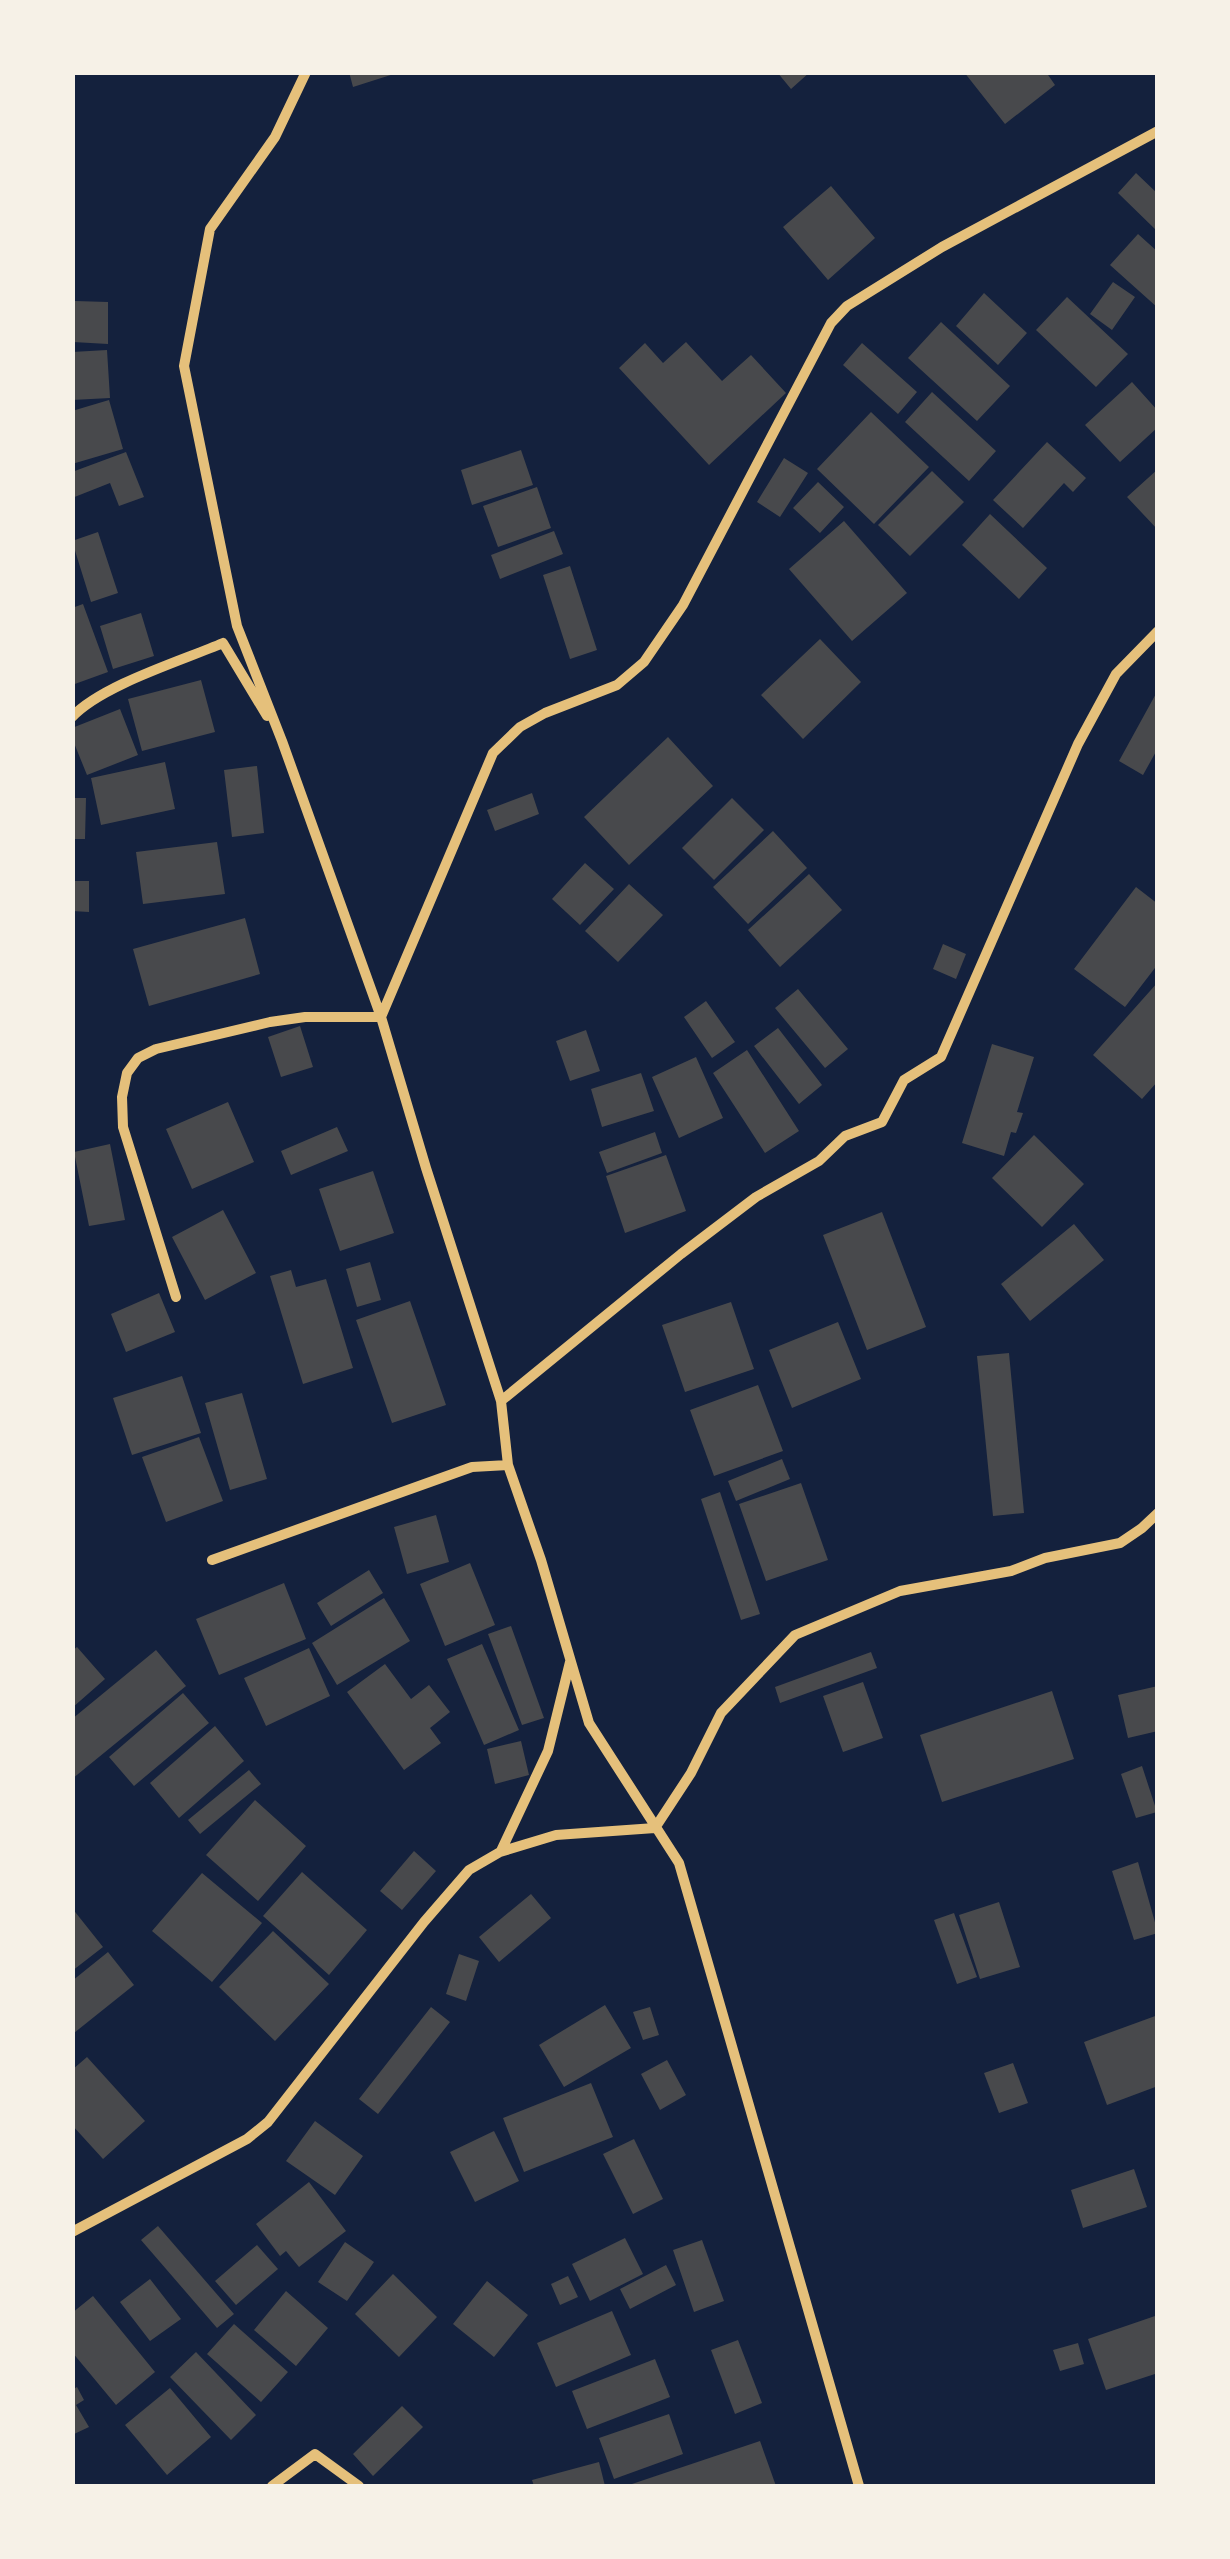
<svg xmlns="http://www.w3.org/2000/svg" width="1230" height="2559" viewBox="0 0 1230 2559" font-family="'DejaVu Sans',sans-serif">
<style>
.building{fill:#48494c}
.lines{fill:none;stroke-linecap:round;stroke-linejoin:round}
.minor{stroke:#e5c07b;stroke-width:10}
</style>
<rect width="100%" height="100%" fill="#14213d"/>
<path class="building" d="M349,72h48v1l-44,14z
M777,72h33l-19,17z
M964,72h82l9,13 -50,39z
M1136,173l22,21v38l-40,-39z
M831,186l44,52 -47,42 -45,-53z
M1138,234l20,18v56l-48,-43z
M1113,282l22,15 -23,33 -22,-16z
M984,293l43,40 -29,32 -42,-39z
M1067,297l61,57 -32,33 -60,-57z
M75,301l33,1v42l-35,-2z
M941,322l69,64 -33,35 -69,-63z
M686,342l36,39 29,-26 35,38 -77,72 -90,-97 26,-25 18,20z
M862,343l55,49 -19,22 -55,-49z
M107,350l3,48 -38,2v-48z
M1132,382l26,29v16l-38,35 -35,-37z
M932,392l64,59 -27,30 -64,-59z
M109,400l14,49 -51,15v-53z
M871,412l58,55 -55,57 -57,-55z
M1047,442l39,36 -13,14 -9,-9 -41,45 -30,-28z
M521,450l12,35 -61,20 -11,-35z
M126,452l18,45 -25,9 -9,-23 -38,15v-26z
M784,458l24,15 -28,44 -23,-15z
M1158,469v61l-31,-33z
M932,471l32,31 -54,54 -32,-31z
M818,482l26,25 -24,26 -27,-25z
M537,487l14,41 -53,19 -15,-41z
M990,514l57,54 -28,31 -57,-54z
M844,521l63,72 -55,48 -63,-72z
M554,531l9,23 -63,25 -9,-24z
M98,532l20,61 -27,9 -19,-61z
M570,566l27,84 -27,9 -27,-84z
M83,604l25,68 -36,13v-77z
M141,613l13,43 -41,13 -13,-43z
M820,639l41,43 -58,57 -42,-44z
M201,680l14,52 -73,19 -14,-52z
M1158,690v58l-15,27 -24,-14z
M120,709l18,46 -51,20 -15,-37v-10z
M668,737l45,49 -84,79 -45,-48z
M165,762l10,47 -74,16 -10,-47z
M257,766l7,67 -32,4 -8,-67z
M532,793l7,21 -44,17 -8,-21z
M72,798h14l-1,41h-13z
M732,798l32,32 -50,50 -32,-32z
M773,831l34,37 -59,56 -35,-37z
M217,842l8,52 -82,10 -7,-52z
M585,863l29,26 -34,36 -28,-26z
M809,874l33,36 -62,57 -32,-37z
M72,881h17v31l-17,-1z
M629,884l34,31 -45,47 -33,-31z
M1136,887l22,17v60l-33,43 -51,-38z
M245,918l15,56 -111,32 -16,-57z
M943,944l23,10 -10,25 -23,-10z
M1158,982v99l-16,18 -49,-44z
M798,989l50,60 -23,19 -50,-60z
M706,1001l29,41 -23,16 -28,-41z
M300,1026l13,41 -32,10 -13,-40z
M778,1028l44,57 -23,19 -45,-58z
M586,1030l14,41 -30,10 -14,-40z
M992,1044l42,13 -17,55 6,1 -7,20 -5,-1 -7,24 -42,-13z
M747,1050l52,81 -34,22 -52,-80z
M696,1057l27,61 -44,20 -27,-61z
M641,1073l13,38 -52,16 -11,-38z
M228,1102l26,60 -62,27 -26,-60z
M337,1127l11,24 -57,24 -10,-24z
M655,1132l7,21 -55,20 -8,-21z
M1034,1135l50,49 -42,43 -50,-49z
M110,1144l15,76 -36,6 -15,-74z
M666,1155l20,56 -61,22 -19,-57z
M373,1171l21,62 -54,18 -21,-62z
M223,1210l33,63 -51,27 -33,-63z
M882,1212l44,115 -59,23 -44,-115z
M1074,1224l30,36 -74,61 -29,-37z
M370,1262l11,38 -24,7 -11,-38z
M291,1270l5,17 30,-8 27,89 -50,16 -33,-108z
M159,1293l16,39 -49,20 -15,-38z
M410,1301l36,104 -54,18 -36,-103z
M731,1302l23,67 -69,23 -23,-67z
M838,1322l23,57 -69,29 -23,-58z
M1009,1353l15,160 -31,3 -16,-160z
M182,1376l19,57 -69,22 -19,-57z
M758,1385l25,66 -69,25 -24,-66z
M242,1393l25,86 -37,11 -25,-87z
M199,1437l24,64 -57,21 -24,-65z
M782,1459l8,20 -54,22 -8,-20z
M801,1483l27,77 -62,21 -27,-77z
M720,1492l40,122 -19,6 -40,-121z
M436,1515l13,47 -42,12 -13,-47z
M470,1563l25,62 -50,21 -25,-62z
M369,1570l14,23 -52,33 -14,-23z
M284,1583l22,56 -87,36 -23,-56z
M384,1598l26,43 -73,44 -25,-42z
M511,1626l33,92 -22,7 -34,-91z
M482,1644l37,86 -35,15 -37,-86z
M77,1647l28,32 -33,29v-57z
M309,1648l21,48 -64,30 -22,-48z
M156,1650l30,36 -114,93v-60z
M871,1652l6,16 -97,35 -5,-16z
M385,1664l26,35 18,-14 21,27 -20,16 11,15 -37,27 -57,-78z
M863,1682l20,56 -40,14 -20,-56z
M1158,1686v45l-30,7 -10,-43z
M1052,1691l22,68 -132,43 -22,-67z
M183,1693l26,30 -75,63 -25,-29z
M215,1726l29,35 -65,57 -29,-35z
M521,1741l8,34 -34,9 -8,-35z
M1142,1766l15,46 -21,6 -15,-44z
M249,1770l12,14 -61,50 -12,-14z
M255,1800l51,46 -48,55 -52,-46z
M414,1851l22,20 -34,39 -22,-19z
M1138,1862l20,71 -24,7 -22,-69z
M302,1872l65,58 -38,45 -66,-59z
M202,1873l60,50 -50,59 -60,-51z
M531,1894l20,24 -52,44 -20,-25z
M999,1902l21,65 -40,12 -21,-64z
M72,1908l31,39 -31,24z
M954,1913l23,64 -20,7 -23,-64z
M273,1931l56,53 -54,57 -56,-54z
M108,1952l26,33 -60,48 -2,-52z
M459,1954l20,7 -13,40 -20,-7z
M605,2005l26,43 -67,39 -25,-42z
M431,2007l19,15 -72,92 -19,-15z
M650,2007l9,28 -16,5 -10,-28z
M1158,2015v71l-51,19 -23,-63z
M87,2057l58,64 -42,38 -31,-34v-55z
M667,2060l19,35 -26,15 -19,-36z
M1013,2063l15,40 -29,10 -15,-40z
M591,2083l22,54 -89,35 -21,-54z
M315,2121l48,35 -28,39 -49,-34z
M494,2131l25,50 -44,21 -25,-50z
M634,2139l29,60 -30,15 -30,-60z
M1134,2169l13,38 -64,21 -12,-38z
M309,2182l37,49 -47,36 -13,-16 -6,5 -24,-32z
M158,2226l76,88 -17,14 -76,-88z
M625,2238l18,36 -53,27 -18,-37z
M702,2240l22,61 -30,11 -21,-62z
M345,2242l29,20 -27,39 -29,-19z
M257,2245l21,24 -42,36 -21,-24z
M666,2265l10,20 -46,24 -10,-20z
M393,2274l44,43 -38,40 -44,-43z
M568,2276l10,21 -18,8 -9,-21z
M150,2279l31,40 -31,22 -30,-39z
M487,2281l41,34 -34,42 -41,-33z
M286,2291l42,37 -32,38 -42,-36z
M93,2296l62,76 -39,33 -44,-53v-39z
M612,2311l19,44 -75,32 -19,-44z
M1155,2316l3,7v50l-52,17 -18,-51z
M234,2324l54,48 -27,30 -54,-48z
M738,2340l24,63 -27,11 -24,-64z
M1078,2343l6,21 -24,7 -7,-21z
M196,2352l60,63 -25,25 -61,-63z
M655,2359l15,38 -83,32 -15,-38z
M77,2387l7,13 -8,5 13,22 -17,8v-45z
M170,2388l41,49 -44,38 -42,-50z
M402,2406l21,21 -50,49 -20,-22z
M669,2414l14,40 -69,25 -15,-41z
M760,2441l16,45h-150z
M599,2462l6,24h-71l-2,-6z"/>
<g class="lines">
<path class="minor" d="M306,72l-31,65 -65,92 -26,137 53,260 45,115 99,276 45,151 75,233 7,64 33,95 48,163 90,140 180,623
M72,717c30,-32 109,-56 151,-74l44,73
M176,1297l-53,-170 -1,-30 5,-24 11,-15 18,-9 114,-27 35,-5h76l112,-264 27,-26 25,-14 72,-28 27,-23 39,-57 148,-282 16,-17 95,-59 216,-116
M501,1401l180,-147 75,-57 63,-36 26,-25 37,-14 22,-42 37,-23 137,-313 38,-70 42,-43
M212,1560l260,-93 36,-2
M501,1851l47,-100 22,-89
M72,2232l175,-93 21,-17 156,-200 45,-52 31,-18 56,-17 99,-7 36,-55 30,-60 74,-78 105,-44 111,-20 34,-13 75,-15 22,-15 16,-15
M272,2486l43,-32 44,32"/>
</g>
<rect width="1230" height="2559" fill="none" stroke="#f6f1e7" stroke-width="150"/>
</svg>
